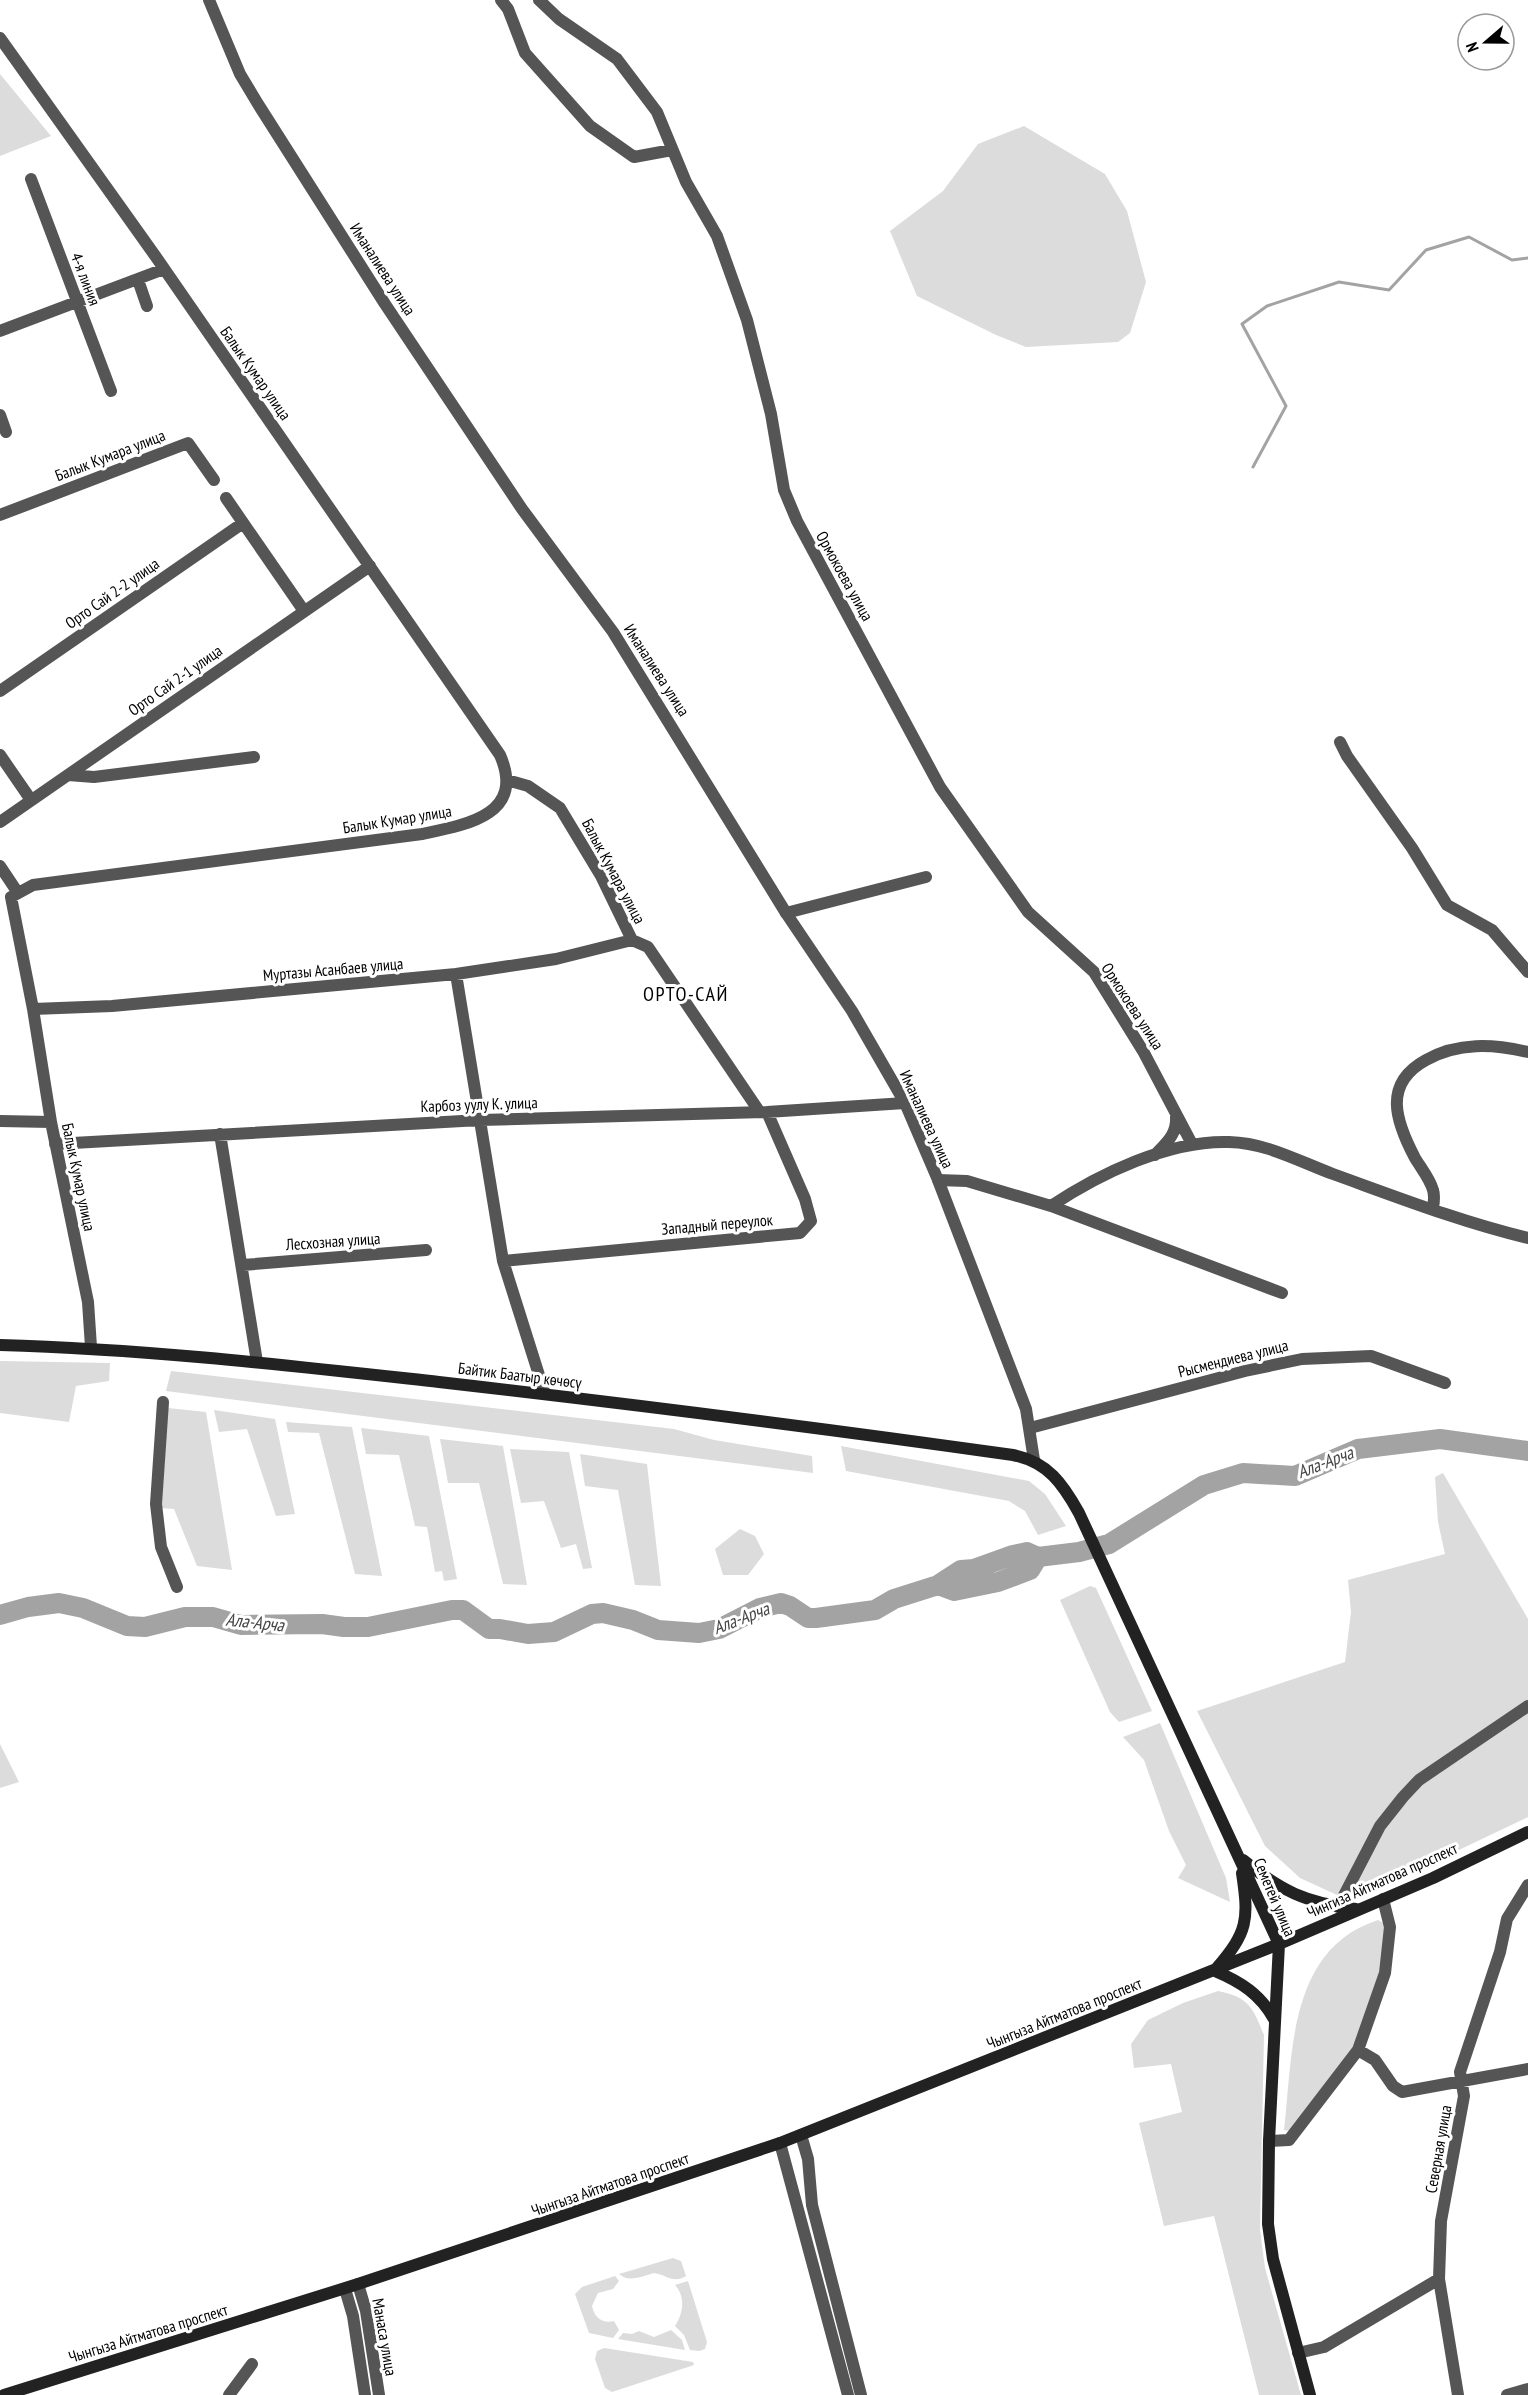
<svg xmlns="http://www.w3.org/2000/svg" width="1528" height="2395" viewBox="0 0 1528 2395" font-family="'PT Sans Narrow',sans-serif">
<style>
.green{fill:#dcdcdc}
.lines{fill:none;stroke-linecap:round;stroke-linejoin:round}
.stream{stroke:#a3a3a3;stroke-width:3}
.river{stroke:#a3a3a3;stroke-width:20}
.minor{stroke:#555;stroke-width:12}
.tertiary{stroke:#555;stroke-width:12}
.secondary{stroke:#222;stroke-width:12}
.labels{text-anchor:middle;dominant-baseline:central;stroke-width:6;stroke-linejoin:round;paint-order:stroke}
.street-label{font-size:16px;fill:#000;stroke:#fff}
.water-label{font-size:18px;font-style:italic;fill:#444;stroke:#fff}
.quarter-label{font-size:20px;letter-spacing:1.5px;fill:#000;stroke:#fff}
</style>
<rect width="100%" height="100%" fill="#fff"/>
<path class="green" d="M0,74l51,62 -51,20z
M1024,126l81,48 22,37 19,71 -16,51 -12,9 -92,5 -30,-12 -79,-39 -27,-65 53,-40 35,-47z
M0,1361l110,2 -1,18 -33,5 -7,36 -69,-9z
M171,1371l503,58 40,11 98,16 1,17 -647,-82z
M168,1408l38,4 26,158 -35,-4 -23,-57 -13,-1z
M214,1410l61,9 20,95 -19,2 -29,-87 -28,3z
M286,1422l66,5 30,149 -27,-2 -36,-141 -31,-1z
M361,1428l68,8 28,143 -13,2 -2,-10 -7,1 -8,-45 -12,-1 -16,-71 -33,-1z
M440,1439l63,7 24,139 -24,-1 -24,-101h-31z
M841,1446l188,35 16,13 21,32 -28,9 -13,-24 -16,-10 -163,-30z
M510,1449l59,3 23,116 -9,1 -7,-25 -15,4 -17,-47 -23,2z
M580,1454l67,10 14,122 -26,-1 -17,-95 -33,-4z
M1443,1473l85,146v198l-149,71 -42,7 -37,-17 -35,-32 -68,-135 148,-49 6,-50 -3,-32 97,-26 -7,-32 -3,-45z
M740,1529l15,7 9,18 -16,21h-25l-8,-26z
M1090,1586l6,2 56,123 -33,11 -9,-10 -50,-112z
M1160,1723l66,155 4,24 -52,-24 8,-13 -17,-34 -25,-71 -21,-23z
M0,1744l19,38 -19,6z
M1378,1920l7,4c0,34 -14,93 -30,122 -16,28 -46,59 -66,85l-5,-1c9,-77 4,-181 94,-210z
M1218,1991c31,6 35,17 46,44l-4,195 5,38 36,127h-42l-45,-179 -50,10 -25,-103 43,-11 -11,-48 -37,4 -3,-24 17,-24 35,-17z
M673,2258l8,3 5,15c-13,8 -19,-1 -32,-3 -11,3 -25,10 -35,1z
M615,2276l4,5 -6,8 -15,4 -6,13c2,11 10,18 22,15l5,9 -6,8 -24,-5 -14,-39 7,-7z
M688,2281l19,61 -2,7 -6,2 -9,-1 -6,-15 -9,-9c8,-12 11,-29 0,-41z
M671,2330l11,10 3,10 -67,-11 5,-6 9,1 7,-3 15,6z
M604,2348l89,14 1,3 -82,27 -7,-4 -10,-29 2,-8z"/>
<g class="lines">
<path class="stream" d="M1253,467l33,-61 -44,-82 25,-18 72,-24 50,8 37,-40 43,-13 43,23 16,-2"/>
<path class="river" d="M938,1585l23,-15 13,-1 39,-14 14,-3 11,5
M0,1615l28,-8 31,-4 24,5 44,18 18,1 40,-10h28l28,8 81,-1 22,3h24l84,-17h11l26,19h11l28,5 26,-2 38,-18 11,-1 30,7 25,10 41,3 20,-4 41,-21 21,-5 9,3 18,12h8l59,-8 19,-11 44,-14 16,6 44,-9 32,-12 8,-13 41,-5 30,-8 95,-59 39,-12 52,3 63,-27 82,-10 88,12"/>
<path class="minor" d="M501,0l7,9 17,44 65,73 44,31 38,-7
M539,0l20,19 58,40 40,53 29,70 31,54 30,84 24,94 13,76 13,31 143,266 88,125 66,60 49,79 49,93
M0,38l156,219 344,498c26,60 -34,70 -78,79l-389,51 -22,12 22,112 18,113 37,180 3,45
M31,179l80,212
M138,280l9,26
M0,331l164,-62
M0,415l6,17
M226,498l78,113
M0,515l188,-72 26,37
M0,691l243,-168
M1340,742l7,14 65,92 35,57 45,25 36,42
M0,755l31,45
M68,775l26,2 160,-20
M507,780l21,6 32,22 41,68 31,64
M0,822l370,-256
M0,866l18,27
M786,913l140,-36
M632,940l16,7 111,164
M456,974l47,287 42,133
M33,1009l79,-3 344,-32 100,-15 76,-19
M0,1121l51,1
M220,1134l37,228
M55,1144l425,-24 287,-8 138,-9
M1155,1155c11,-12 22,-20 21,-38
M938,1180l29,1 84,25c48,-32 118,-66 178,-64 38,1 69,19 104,32 64,23 128,48 195,64
M1051,1206l231,87
M1433,1208c1,-6 2,-12 0,-18 -3,-11 -12,-22 -18,-32 -19,-36 -33,-74 11,-98 32,-18 67,-16 102,-8
M503,1261l297,-28 11,-12 -6,-22 -38,-87
M243,1265l183,-15
M163,1402l-7,102 5,43 16,40
M1030,1428l215,-57 57,-12 69,-3 74,27
M1338,1907l42,-81 23,-29 16,-17 109,-74
M1358,2050l17,10 18,26 9,6 126,-23
M801,2135l7,24 4,46 49,190
M1269,2141l20,-1 69,-90 27,-77 5,-46 -7,-28
M780,2143l68,252
M358,2284l8,27 13,84
M345,2289l8,27 12,79
M1298,2353l26,-6 115,-68
M229,2395l23,-31
M1458,2395l-19,-116 2,-58 23,-125 -4,-24 40,-120 7,-33 21,-34
M1507,2395l21,-6"/>
<path class="tertiary" d="M209,0l31,74 18,30 127,200 137,205 91,123 173,281 66,98 53,92 33,77 88,229 8,51"/>
<path class="secondary" d="M0,1345c147,4 293,21 439,37 192,22 383,46 574,73 35,7 50,29 66,58l200,431 -10,197 -1,83 5,35 37,136
M1243,1860c38,31 63,43 113,49
M1216,1969c32,-37 33,-49 26,-96
M1215,1971c26,11 45,23 59,48
M4,2395l354,-111 422,-141 499,-199 154,-66 95,-46"/>
</g>
<g class="labels">
<g class="street-label">
<text transform="translate(383 269) rotate(57)">Иманалиева улица</text>
<text transform="translate(86 279) rotate(69)">4-я линия</text>
<text transform="translate(256 373) rotate(55)">Балык Кумар улица</text>
<text transform="translate(110 455) rotate(-21)">Балык Кумара улица</text>
<text transform="translate(845 576) rotate(61)">Ормокоева улица</text>
<text transform="translate(112 593) rotate(-35)">Орто Сай 2-2 улица</text>
<text transform="translate(657 670) rotate(57)">Иманалиева улица</text>
<text transform="translate(175 680) rotate(-35)">Орто Сай 2-1 улица</text>
<text transform="translate(397 819) rotate(-9)">Балык Кумар улица</text>
<text transform="translate(614 871) rotate(62)">Балык Кумара улица</text>
<text transform="translate(333 969) rotate(-5)">Муртазы Асанбаев улица</text>
<text transform="translate(1133 1006) rotate(57)">Ормокоева улица</text>
<text transform="translate(479 1104) rotate(-2)">Карбоз уулу К. улица</text>
<text transform="translate(927 1119) rotate(65)">Иманалиева улица</text>
<text transform="translate(79 1177) rotate(78)">Балык Кумар улица</text>
<text transform="translate(717 1224) rotate(-5)">Западный переулок</text>
<text transform="translate(333 1241) rotate(-4)">Лесхозная улица</text>
<text transform="translate(1233 1358) rotate(-14)">Рысмендиева улица</text>
<text transform="translate(520 1375) rotate(7)">Байтик Баатыр көчөсү</text>
<text transform="translate(1382 1880) rotate(-24)">Чингиза Айтматова проспект</text>
<text transform="translate(1275 1897) rotate(67)">Семетей улица</text>
<text transform="translate(1064 2013) rotate(-22)">Чынгыза Айтматова проспект</text>
<text transform="translate(1438 2149) rotate(-80)">Северная улица</text>
<text transform="translate(610 2184) rotate(-19)">Чынгыза Айтматова проспект</text>
<text transform="translate(148 2333) rotate(-17)">Чынгыза Айтматова проспект</text>
<text transform="translate(385 2337) rotate(80)">Манаса улица</text>
</g>
<g class="water-label">
<text transform="translate(1325 1462) rotate(-21)">Ала-Арча</text>
<text transform="translate(741 1618) rotate(-21)">Ала-Арча</text>
<text transform="translate(255 1622) rotate(6)">Ала-Арча</text>
</g>
<g class="quarter-label">
<text x="686" y="994">ОРТО-САЙ</text>
</g>
</g>
<g transform="translate(1486 42) rotate(250)"><circle r="28" fill="#ffffff" stroke="#999999" stroke-width="1.5"/>
<path d="M0-4.5L10 22L0 15L-10 22Z" fill="#000000"/>
<text y="-9" font-size="16" font-weight="bold" text-anchor="middle" fill="#000000">N</text>
</g>
</svg>
